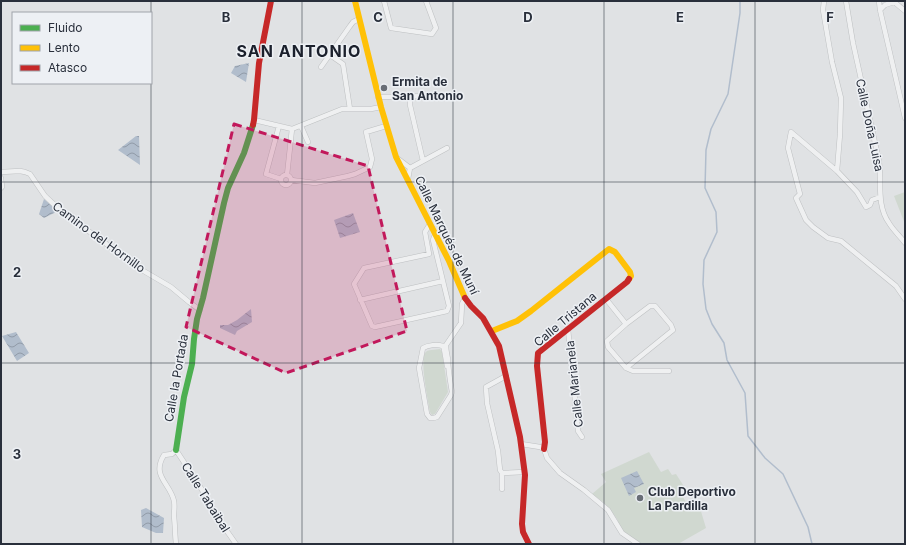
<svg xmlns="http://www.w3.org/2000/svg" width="906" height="545" viewBox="0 0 906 545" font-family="Inter,sans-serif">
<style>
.green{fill:#d0d8d0}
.water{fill:url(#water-waves)}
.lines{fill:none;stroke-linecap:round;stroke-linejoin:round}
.stream{stroke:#b1bdcc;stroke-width:1.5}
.street-casing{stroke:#bec0c2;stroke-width:5.5}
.street{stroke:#eff0f1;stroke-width:4.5}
.fast{stroke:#4caf50;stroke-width:6}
.slow{stroke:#ffc107;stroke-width:6}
.jam{stroke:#c62828;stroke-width:6}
.marked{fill:#c2185b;fill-opacity:0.2;stroke:#c2185b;stroke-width:3;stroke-dasharray:8 5;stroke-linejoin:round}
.grid{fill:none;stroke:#292f3b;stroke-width:1;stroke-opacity:0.55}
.poi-dot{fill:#696e76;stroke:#edf0f4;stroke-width:1.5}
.labels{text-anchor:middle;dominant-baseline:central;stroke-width:3;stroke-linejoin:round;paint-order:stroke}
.poi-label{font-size:12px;font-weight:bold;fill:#292f3b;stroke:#edf0f4;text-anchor:start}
.street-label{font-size:12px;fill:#292f3b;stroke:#edf0f4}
.district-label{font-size:16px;font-weight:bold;letter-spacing:1px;fill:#1b202c;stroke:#edf0f4}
.grid-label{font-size:13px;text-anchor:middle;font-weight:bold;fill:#292f3b;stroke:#edf0f4;stroke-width:3;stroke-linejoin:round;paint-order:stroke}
</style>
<defs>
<pattern id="water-waves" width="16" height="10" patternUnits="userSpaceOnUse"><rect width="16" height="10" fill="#b1bdcc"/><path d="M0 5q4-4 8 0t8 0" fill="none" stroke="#909aa7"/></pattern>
</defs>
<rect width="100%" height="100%" fill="#e0e2e4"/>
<path class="green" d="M905,192v32l-11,-28z
M440,349l2,3 6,40 -13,22 -3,1 -2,-3c-2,-12 -10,-49 -5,-59 2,-4 11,-3 15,-4z
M649,452l12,20 7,-3 4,6 4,-1 9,14 -5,3 10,19 10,-2 6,20 -28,16h-39l-17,-13 -5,-12 -7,-10 -7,-7 -11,-8 14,-12 -5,-8z"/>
<path class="water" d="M249,63l-3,19 -15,-9 4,-7z
M136,136h3l1,29 -22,-15z
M44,199l14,12 -14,7 -5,-4z
M353,213l7,19 -20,6 -6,-18z
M251,309l1,13 -15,9 -2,4 -15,-7v-3h8l9,-5z
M16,332l13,21 -12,8 -15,-25z
M637,471l7,13 -10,4 2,4 -7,4 -8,-18z
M146,508l18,10 -1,15h-7l-14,-6 -1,-17z"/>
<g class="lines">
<path class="stream" d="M740,1v12l-12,81 -17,35 -5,21 -1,38 11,24 1,20 -13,28 -1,24 3,25 6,15 12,19 3,17 18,33 3,43 17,22 18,16 25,53 4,17"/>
<defs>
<path id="street" d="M384,1l7,27 41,6 4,-6 -10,-27
M824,1l-1,9 9,52 9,36 -1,36 -3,37
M846,1l7,42 26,118c3,20 -3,44 10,62 4,7 11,13 16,20
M879,1l1,9 25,108
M893,1l12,10
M880,10l5,-5 9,-3
M330,55l13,9 7,45
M321,67l29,-41 3,-4 6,-3
M378,97l56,-1
M410,97v8l13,56
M254,120l38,9 50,-20h29l10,-2
M279,126l-13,48 15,5
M301,126l7,16
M397,158l13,10 -2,11
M410,168l37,-20
M1,172l19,-1 5,1 5,2 15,22 16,15 81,59 29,17 18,15 11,8
M281 180a5 5 0 1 1 10 0a5 5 0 1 1-10 0Z
M287,175l5,-46
M1,178l1,9 -1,1
M291,180l24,3 33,-7 7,-2 15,-7 2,-8 -6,-27 20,-6
M880,197l-8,3 -2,5 -4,2 -9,-15 -20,-21 -46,-39 -3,16 12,46 -4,4 10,22 7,7 15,11 13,3 55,45 9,13
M430,224l-5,8 4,22 -65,14 -10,16 18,42 3,1 72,-16 2,-5 -16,-66 1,-3 2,-1
M606,299l20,25
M360,300l83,-19
M650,306h5l16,19 2,5 -47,38 -18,-21 -1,-6 19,-17z
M568,329l10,102 4,6
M447,366l-3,-17 -1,-3c-6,-2 -15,-1 -20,2l-4,20 8,46 3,4h4l3,-1 14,-22 1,-3c-2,-12 -4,-22 -4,-33 -1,-5 -2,-9 -2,-14l15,-22 1,-19 3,-6
M626,368l7,3h36
M521,444l19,3 4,2 3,9 13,15 24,17 24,20 14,23 16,11
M502,473l22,-1
M502,489v-16l-2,-3 -2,-19 -11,-48 -1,-16 20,-11
M176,544c-1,-9 -1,-19 -2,-28 0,-5 1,-10 0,-15 -4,-18 -23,-25 -10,-46l8,-1 4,-4 30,46 11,21 19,27"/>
</defs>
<use href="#street" class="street-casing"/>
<use href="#street" class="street"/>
<path class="fast" d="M176,450l8,-53 8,-33 2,-25 3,-20 6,-21 21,-95 4,-15 16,-35 9,-28"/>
<path class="slow" d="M355,1l26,106 15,50 53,104 16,37
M492,331l25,-10 14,-10 78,-62 6,3 15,20 1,4 -2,3"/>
<path class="jam" d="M253,125l1,-5 5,-57 12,-62
M465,298l6,8 12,12 16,28 21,91 5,38 -3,49 1,8 6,12
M544,449l1,-7 -8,-76 1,-13 89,-71 2,-3"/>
</g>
<path class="marked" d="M234,124l134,42 39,165 -121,42 -100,-46z"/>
<path class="grid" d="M151,1v12M302,1v543M453,1v543M604,1v543M755,1v543M151,13v70M151,83v461M1,182h904M1,363h904"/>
<g class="poi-dot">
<circle cx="384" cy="88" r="4"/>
<circle cx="640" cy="498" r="4"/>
</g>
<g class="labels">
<g class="poi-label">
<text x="392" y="81">Ermita de<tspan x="392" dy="14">San Antonio</tspan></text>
<text x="648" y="491">Club Deportivo<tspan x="648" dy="14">La Pardilla</tspan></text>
</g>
<g class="street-label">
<text transform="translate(870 125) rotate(78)">Calle Doña Luisa</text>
<text transform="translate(447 235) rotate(64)">Calle Marqués de Muní</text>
<text transform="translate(99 237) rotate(36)">Camino del Hornillo</text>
<text transform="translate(565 319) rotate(-40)">Calle Tristana</text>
<text transform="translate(176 378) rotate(-80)">Calle la Portada</text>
<text transform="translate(574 384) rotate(-96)">Calle Marianela</text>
<text transform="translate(206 497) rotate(58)">Calle Tabaibal</text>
</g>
<g class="district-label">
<text x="299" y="51">SAN ANTONIO</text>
</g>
</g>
<g class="grid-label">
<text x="226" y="22">B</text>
<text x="378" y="22">C</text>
<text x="528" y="22">D</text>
<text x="680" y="22">E</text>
<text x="830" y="22">F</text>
<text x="17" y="277">2</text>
<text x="17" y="459">3</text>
</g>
<rect width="906" height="545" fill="none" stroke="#292f3b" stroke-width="4"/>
<rect x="12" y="12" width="140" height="72" fill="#edf0f4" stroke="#9fa3aa"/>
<rect x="20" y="25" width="20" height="6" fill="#4caf50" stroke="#9fa3aa"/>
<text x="48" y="32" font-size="12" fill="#292f3b">Fluido</text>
<rect x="20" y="45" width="20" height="6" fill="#ffc107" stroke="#9fa3aa"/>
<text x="48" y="52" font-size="12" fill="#292f3b">Lento</text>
<rect x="20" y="65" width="20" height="6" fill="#c62828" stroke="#9fa3aa"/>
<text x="48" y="72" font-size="12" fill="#292f3b">Atasco</text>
</svg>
